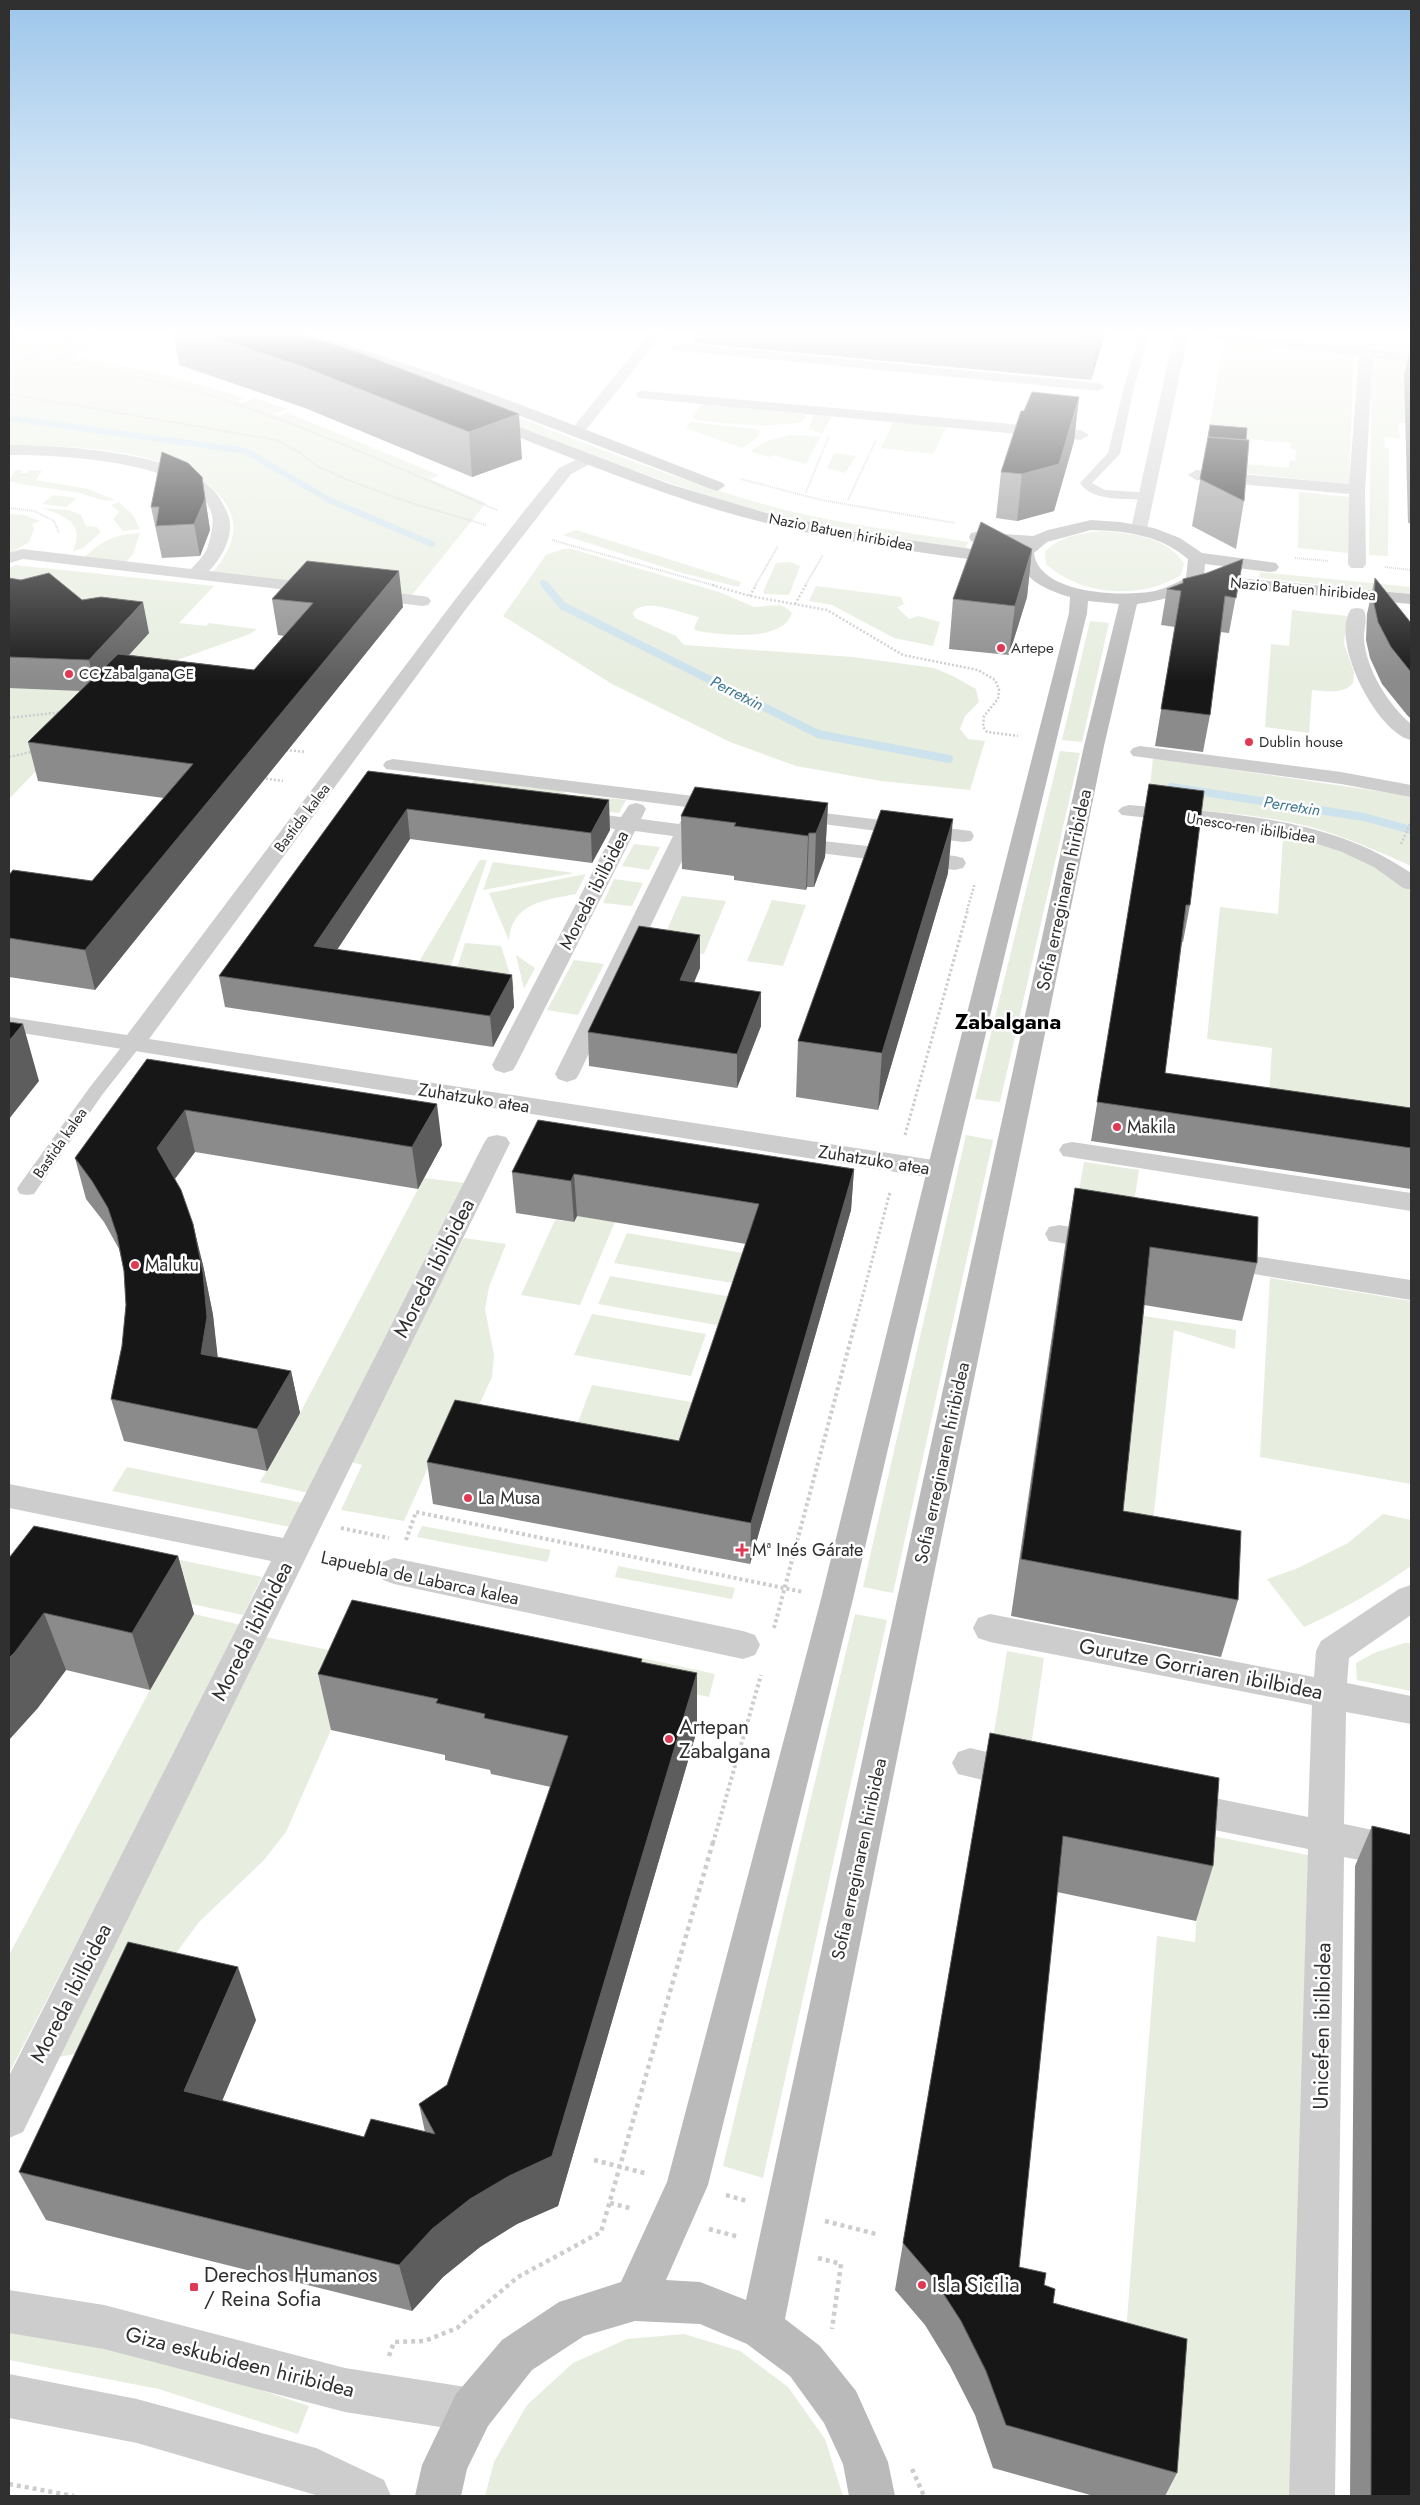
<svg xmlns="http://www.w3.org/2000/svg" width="1420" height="2505" viewBox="0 0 1420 2505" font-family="Jost,sans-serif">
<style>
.green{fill:#e7eddf}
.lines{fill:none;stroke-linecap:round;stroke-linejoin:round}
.stream-far1{stroke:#cce2ec;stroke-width:6}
.stream{stroke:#cce2ec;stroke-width:8}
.path-far4{stroke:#cdcdcd;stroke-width:2;stroke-dasharray:1 1;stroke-linecap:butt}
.path-far3{stroke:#cdcdcd;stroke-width:2.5;stroke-dasharray:2 2;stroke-linecap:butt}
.path-far2{stroke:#cdcdcd;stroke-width:3;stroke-dasharray:2.5 2.5;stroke-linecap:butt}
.path-far1{stroke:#cdcdcd;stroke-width:4;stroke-dasharray:3 3;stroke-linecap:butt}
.path{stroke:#cdcdcd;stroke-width:4.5;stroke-dasharray:4 4;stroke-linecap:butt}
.lane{fill:#cdcdcd;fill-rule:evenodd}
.street{fill:#cdcdcd;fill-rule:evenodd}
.secondary{fill:#bababa;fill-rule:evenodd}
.wall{fill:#8b8b8b}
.shaded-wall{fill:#5d5d5d}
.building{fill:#171717;stroke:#5d5d5d}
.poi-dot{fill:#e03954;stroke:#fff;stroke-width:2}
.labels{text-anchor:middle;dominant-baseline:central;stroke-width:5;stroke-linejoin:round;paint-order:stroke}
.far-street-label{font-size:15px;fill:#303030;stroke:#fff}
.far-poi-label{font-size:15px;fill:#303030;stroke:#fff;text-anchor:start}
.far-water-label{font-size:16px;font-style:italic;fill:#407890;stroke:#fff}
.street-label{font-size:18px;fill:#303030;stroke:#fff}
.poi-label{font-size:18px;fill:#303030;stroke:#fff;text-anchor:start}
.near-street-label{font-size:21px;fill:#303030;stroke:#fff}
.near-poi-label{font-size:21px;fill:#303030;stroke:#fff;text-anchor:start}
.district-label{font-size:22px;font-weight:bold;fill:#000;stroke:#fff}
</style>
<rect width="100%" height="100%" fill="#fff"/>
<path class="green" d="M9,331l111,1 -47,24 89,18 83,24 -8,3 4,2 14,-5 32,11 -13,5 5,2 9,-3 151,62 -9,4 56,24 -74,92 -199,-23c17,-21 29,-43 13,-68 -35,-56 -158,-59 -217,-58z
M1225,331h104l82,11v14l-99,-14 -87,-9z
M1225,339l129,14 -5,131 -128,-13 1,-9 67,6 1,-8 5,1 1,-11 -5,-1v-6l-65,-6 -17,-8z
M1372,355l39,6v14l-7,-1 2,49h-8l2,16 -16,-2 1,11h4l-1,108 -19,-1z
M416,377c114,44 229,94 347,127 67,19 137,27 205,38l-2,7c-75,-11 -150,-22 -223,-43 -115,-33 -226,-82 -338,-125z
M702,404l105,10 -5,8c-37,6 -73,2 -110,-3z
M814,414l18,2 -10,18 -13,-5z
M894,421l53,5 -14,28 -52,-6z
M690,422l66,7 4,2 -2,6 -16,11 -56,-20z
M790,435l31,1 -15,28 -32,-9 -5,2 -19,-6 20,-11z
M834,453l22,3 -11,17 -18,-5z
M15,470h7l-1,3h6l2,-3 13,1 -6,9 52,9 27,11c-13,3 -28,-6 -41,-8 -22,-4 -44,-5 -65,-11z
M1299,492l51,5 -2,56 -50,-5z
M53,495l24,3 -11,9 -24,-3z
M119,502l14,13 7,14 -17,2 -10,-12 6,-7 -8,-7z
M42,508l27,2 12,5 5,11 11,1 4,5 -18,16 -10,3c12,-29 -7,-34 -31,-43z
M9,514l15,1 16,6 -8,3 2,5 -5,13 -20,12z
M576,530l165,52 -2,5 -57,-14 -119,-38z
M1102,531c31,3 63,5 82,32l-3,12c-40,25 -100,21 -135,-11l-1,-12c16,-17 35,-18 57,-21z
M140,533l-7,21 -7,8 -42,-4c16,-17 32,-24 56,-25z
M563,549h9l147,43 35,15 25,-2 8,3 5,5c-10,31 -72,21 -95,18l-3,-3 5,-11c-15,-3 -56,-21 -66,-4l2,5 41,18 8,9 169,12 81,11 19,8 23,13 3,13 -14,14 -5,13 8,10 17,2 -15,49 -89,-9 -85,-15 -66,-24 -118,-58 -109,-68 43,-61z
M789,562l11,4 -11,29 -24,-1 -2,-2 13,-29z
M15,565l199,21 -35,37 27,3 3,-3 48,6 -7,5 -70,25 -62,27 -109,113v-231z
M1260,572l151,15v7l-152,-16z
M816,586l85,11 3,7 -7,3 12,12 9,-3 22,6 -7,24 -39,-8 -62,-33 -23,-4z
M1292,610l55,6 -3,28 10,28 -1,11c-10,12 -27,8 -41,7l-3,43 -44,-6 6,-83 18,2z
M1090,621l19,2 -27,119 -20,-2z
M1060,751l20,2 -80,349 -25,-3z
M1153,758l258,38v70c-31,-14 -63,-28 -96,-38 -54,-15 -111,-16 -167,-22z
M475,778l92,11 -10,20 -95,-11z
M582,795l44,5 -7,13 -44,-5z
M1283,838c48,6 91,23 128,54v256l-144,-21 5,-79 -65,-9 13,-132 58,7z
M634,844l26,3 -11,23 -27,-4z
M480,860h7l-41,120 -35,-5z
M493,862l81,11 -91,17z
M586,874l-10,20c-31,6 -65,9 -67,47l-20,-48z
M614,879l29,4 -11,23 -29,-3z
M682,896l44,5 -22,53 -45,-6z
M772,900l34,5 -23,61 -36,-5z
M465,943l36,3 14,44 -62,-9z
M516,955l19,13 -11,21z
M574,960l30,4 -26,51 -31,-5z
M966,1135l27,5 -100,453 -30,-6z
M1084,1162l55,8 -10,64 -56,-9z
M424,1178l41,5 -156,310 -49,-11 40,-69z
M577,1216l38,6 -35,83 -59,-10 34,-75 19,2z
M627,1233l122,21 -11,30 -124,-21z
M464,1238l42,6 -17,43 -4,22 9,46 -2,22 -17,37 -21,-4 -50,111 -63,-11 21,-45 -13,-4z
M610,1276l122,21 -10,29 -124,-22z
M1270,1278l141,23v183l-151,-27z
M592,1314l114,20 -15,42 -117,-21z
M1137,1315l99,15 -1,19 -61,-19 -27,246 -37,-8z
M592,1385l105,18 -13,41 -107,-19z
M127,1467l176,36 -13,24 -178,-36z
M1383,1514l28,6v46c-34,24 -69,44 -107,61l-37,-48 31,-11 50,-25z
M422,1526l129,24 -4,12 -130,-25z
M84,1540l178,37 -19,38 -182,-39z
M618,1566l117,22 -3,11 -117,-22z
M194,1614l47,11 -232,448v-118l141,-265z
M855,1614l32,6 -124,558 -40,-12z
M265,1637l98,20 -77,175 -22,28 -65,62 -94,127 -47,8z
M1404,1643h7v48l-54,-11 -1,-17 18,-10z
M591,1647l124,27 -6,23 -126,-27z
M1007,1651l37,7 -14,95 -38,-8z
M1202,1834l106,21 -17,641h-133l-35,-125 34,-435 38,6z
M9,2332l159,27 141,47 -11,28 -139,-45 -150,-29z
M684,2334l56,17 48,36 37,52 18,57h-358l9,-34 33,-57 46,-42 54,-24z"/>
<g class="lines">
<path class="stream-far1" d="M9,341l12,-10
M9,418l237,33 83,49 103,44
M543,583l3,3"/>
<path class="stream" d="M545,585l18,21 255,128 131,25
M1171,787l193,30 47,13"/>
<path class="path-far4" d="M101,331l-6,11 -36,18c53,11 107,22 159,38 96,31 187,73 279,112
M9,367l44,-21 47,-15
M9,394l267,46 26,14 15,12 31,14 63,23 75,22
M741,479l80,21 134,23
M806,492l23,-56
M848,500l28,-60
M9,508l25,3 20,10 5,12
M552,540l164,46
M1295,558l34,3
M1385,567l26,3
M755,586l23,-40
M805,586l18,-31"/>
<path class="path-far3" d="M712,585l38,11 77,14 76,45 75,15 17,10 4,9 -1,10 -14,17 -1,11 4,5 31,4
M750,596l6,-11
M795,604l11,-19
M9,718l54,-6
M286,750l20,2
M9,757l26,-6
M262,778l21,3
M1401,844l10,-22
M967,910l8,-27"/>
<path class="path-far2" d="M905,1135l63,-226
M856,1321l34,-129"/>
<path class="path-far1" d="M341,1528l48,10
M406,1540l10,-28 387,80
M328,1559l33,6
M774,1628l82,-308
M713,1843l48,-168"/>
<path class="path" d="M594,2160l54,14
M726,2195l21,6
M610,2203l23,6
M825,2221l51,13
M709,2229l30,8
M818,2258l23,6 -9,65
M389,2356l5,-14 31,-1 32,-13 61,-51 83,-45 112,-390
M912,2469l12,27
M9,2484l65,12"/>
<path class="lane" d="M1133,331h10l5,8 -14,48 -14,67 -28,29 13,7 46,3 2,3 -6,4c-20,-2 -55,2 -67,-17l28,-30 16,-66 14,-48z
M133,1039l6,1 3,4 -40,51 -68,99 -7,1 -7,-1 -3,-5 3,-5 70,-97 37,-47z"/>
<path class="street" d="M651,331h14l-84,105h-10l-3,-3 3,-3z
M1175,331h14l-42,198 -2,4h-12l-2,-4z
M1215,332l196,22v8l-38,-4 -8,132 1,74 -3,4h-12l-3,-4 1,-70 -153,-14 -8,-5 8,-5 153,14 10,-128 -149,-17 -2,-3 2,-3z
M678,343l420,40 7,4 -7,4 -425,-41 -2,-3z
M643,391l438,39 8,5 -8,5 -443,-42 -2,-3 2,-3z
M9,445c50,0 174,7 207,48 4,5 7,11 10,17 11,20 -2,45 -17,61l113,13 6,1 3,4 -3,4 -6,1 -299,-35 -14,4v-10l13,-4 169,20c15,-15 17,-19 21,-40 13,-68 -160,-75 -203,-74z
M588,454l6,2 2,3 -2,3 -23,12 -105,135 -317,430 791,122 9,3 4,6 -4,6 -9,3 -931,-148v-14l118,18 327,-434 71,-91 34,-42z
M365,589l57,7 6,1 3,4 -3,4 -6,1 -63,-8 -3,-4 3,-4z
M1357,608l6,1c6,8 0,21 1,31 3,31 24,64 47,84v16c-34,-7 -82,-100 -60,-131z
M1140,746l201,26 70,13v12l-70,-13 -208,-28 -3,-4 3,-4z
M393,759l333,41 7,2 3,4 -3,4 -7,2 -340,-43 -3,-4 3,-4z
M636,803l7,2 3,4 -5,10 38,5 8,-13 7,-2 7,2 4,4 -6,11 27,4 3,5 -3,5 -8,1 -25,-3 -114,236 -3,5 -9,3 -9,-3 -3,-5 118,-238 -38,-5 -119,234 -3,5 -9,3 -9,-3 -3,-5 123,-236 -50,-8 -4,-4 4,-4 7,-2 49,6 8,-12z
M1129,805c96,8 200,11 282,68v17l-8,-2 -29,-21 -32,-15 -34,-11 -69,-13 -117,-13 -4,-4 4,-4z
M791,809l172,21 8,1 3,5 -3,5 -8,1 -179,-23 -4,-4 4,-4z
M788,837l167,19 8,2 3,5 -3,5 -8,2 -175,-22 -3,-5 3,-5z
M497,1135l9,2 4,6 -487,989 -14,6v-62l262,-515 -262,-53v-24l274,54 201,-395 4,-6z
M1072,1142l339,51v18l-348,-55 -4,-6 4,-6z
M1059,1225l55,9 4,7 -4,7 -10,2 -55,-9 -4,-7 4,-7z
M1221,1251l190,29v20l-200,-33 -4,-7 4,-7z
M394,1558l349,73 12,4 5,10 -5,10 -12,4 -349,-75 -11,-4 -5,-9 5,-9z
M1411,1585v30l-62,43 -2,25 64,13v28l-65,-12 -2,112 67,14v32l-67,-13 -9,639h-46l19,-647 -128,-26 -13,-5 -5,-11 5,-11 13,-5 128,26 4,-112 -322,-63 -12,-4 -5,-10 5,-10 12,-4 324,63 2,-26 5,-10 78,-52z
M970,1748l62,15 6,11 -6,11 -12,4 -62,-15 -6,-11 6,-11z
M9,2290l95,15 241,63 127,20 16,6 6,16 -6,16 -16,6 -127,-20 -241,-63 -95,-16z
M9,2374l128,25 179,49 68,32 7,16h-72l-182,-53 -128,-25z"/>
<path class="secondary" d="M264,331c37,-3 86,15 121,26 114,37 226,83 338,126l2,3 -8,5 -6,-2 -290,-111 -78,-25 -77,-19z
M486,414l183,70 94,28 102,22 142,20 6,1 3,4 -3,4 -6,1c-97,-12 -195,-26 -289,-54 -81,-24 -159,-57 -237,-88l-3,-3 3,-3z
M1091,520l29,2 34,6 26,10 22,15 68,9 6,1 3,4 -3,4 -6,1 -65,-8 -1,11 207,19v10l-212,-19c-20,11 -40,16 -62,19l-33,142 -178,867 -141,706 35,27 36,45 32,71 7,34h-46l-6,-32 -19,-41 -34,-47 -43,-32 -47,-20 -65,-3 -51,15 -52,34 -44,56 -21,43 -6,27h-46l7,-31 34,-71 46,-54 57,-38 62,-20 46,-100 154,-583 106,-429 142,-557 1,-16c-22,-6 -51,-19 -54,-44l6,-8 -45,-3 -6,-1 -2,-4 2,-4 6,-1 56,4 15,-6zM1091,530c36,1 69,5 97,29l-2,19c-10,5 -20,10 -31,13 -31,6 -116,4 -121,-38l13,-11zM1088,601l31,3 -35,142 -190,867 -148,687 -46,-18 -34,-2 42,-95 145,-586 100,-429 134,-557z"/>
</g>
<path class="wall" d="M173,331h119l230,128 -50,18 -167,-69 -126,-43z
M695,331h411l-15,49 -396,-37z
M1410,350h1v173h-3l-4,-149z
M1079,397l-5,44 -20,70 -37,10 -21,-3 5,-46z
M1210,425l36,15 -2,61 -8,48 -44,-23z
M202,477l8,53 -10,26 -38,2 -11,-51z
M1032,549l-5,48 -18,58 -60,-6 4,-50z
M1243,559l-14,74 -9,-1 -10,83 -7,37 -48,-6 20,-119 -14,-2 6,-36z
M9,578l140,55 -20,22 125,15 30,-34 -6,-1 -6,-36 131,8 -308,383 -86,-13v-102l83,6 72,-83 -126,-17 -10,-39 53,-51 -72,-3z
M1375,578l36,45v96l-4,-4 -25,-31 -12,-26 -4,-18 1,-26z
M368,771l242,59 -18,33 -182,-24 -73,111 175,25 2,32 -21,40 -268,-40 -6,-31z
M1149,784l41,121 -7,37h-1l-17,131 246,35v81l-320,-48z
M828,803l-3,54 -11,30h-7l-1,3 -72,-10v-4l-52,-7 -1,-53z
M948,873l-70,237 -82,-13 2,-56z
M700,935v33l-6,15 67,43 -24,62 -148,-22 -1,-34z
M147,1059l295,86 -24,44 -223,-37 -20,27 28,86 10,50 4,42 74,14 9,42 -33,58 -143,-30 -13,-42 11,-53 4,-41 -2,-34 -5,-22 -15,-27 -18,-23 -11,-41z
M854,1169l-3,41 -101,354 -317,-60 -6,-42 252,-21 67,-197 -169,-28 -3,6 -58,-9 -4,-41z
M1075,1188l182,75 -15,58 -98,-16 -21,206 115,89 -17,57 -210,-41 54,-370z
M178,1556l16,58 -44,76 -84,-20 -29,39 -28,-151z
M642,1659v3l55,68 -139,476 -41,18 -37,23 -37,30 -31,34 -366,-91 -27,-48 237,-152 -34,80 142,37 61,-5 -6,-28 28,-19 104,-298 -60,-13 -1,-4 -45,-10v-5l-114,-25 -13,-56z
M990,1733l223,133 -17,55 -139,-29 -38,375 25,18 9,18 124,170 -12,23h-71l-101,-28 -18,-53 -25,-49 -25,-41 -30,-35z
M1372,1826l39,670h-61l5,-630z"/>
<path class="shaded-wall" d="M1099,331h7l-15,49 6,-42z
M1079,397l-5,44 -20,70 -37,10 5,-47z
M519,414l3,45 -50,18 -3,-45z
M202,477l8,53 -10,26 -6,-32z
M1032,549l-5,48 -18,58 6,-49z
M399,571l4,36 -308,383 -10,-40z
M143,602l6,31 -53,58 -7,-31z
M609,800l1,30 -18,33 -1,-30z
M828,803l-3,54 -11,30 2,-54z
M407,809l3,30 -91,138 -5,-31z
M953,819l-5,54 -70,237 4,-57z
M809,833l-2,54 -1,3 2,-54z
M700,935v33l-20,46v-34z
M512,975l2,32 -21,40 -3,-31z
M761,992v34l-24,62v-34z
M23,1024l16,57 -30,38v-78z
M437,1104l5,41 -24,44 -6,-42z
M185,1110l10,42 -28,37 -10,-41z
M854,1169l-3,41 -101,354 1,-41z
M574,1174l3,42 -3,6 -3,-41z
M193,1224l10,41 10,50 5,44 -17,-5z
M291,1371l9,42 -33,58 -10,-42z
M178,1556l16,58 -44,76 -18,-57z
M44,1613l22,57 -29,39 -28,31v-82z
M697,1673v57l-139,476 -41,18 -37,23 -37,30 -31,34 -13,-46z
M238,1967l18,53 -51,122 -21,-51z"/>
<path class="building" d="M196,331h96l68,22 159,61 -50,18 -170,-67z
M1019,331h80l-2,7z
M1410,350h1v47z
M1032,392l47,5 -20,67 -37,10 -21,-2 20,-61h3z
M1210,425l37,3 -1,12 -38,-3z
M1208,437l41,3 -5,61 -44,-22z
M162,452l26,11 14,14 3,22 -11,25 -38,2 3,-19h-8z
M981,522l51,27 -17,57 -62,-7z
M1243,559l-7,39 -11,-2 -15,119 -49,-6 20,-118 -14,-2 16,-6v-4l24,-6z
M307,561l92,10 -314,379 -76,-12v-63l4,-5 79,11 101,-117 -165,-22 90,-88 136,16 59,-67 -41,-4z
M49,573l33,27 19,-3 42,5 -54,58 -80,-3v-79l12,2z
M1375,578l36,45v49l-20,-25 -13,-25 -4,-18z
M368,771l241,29 -18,33 -184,-24 -93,137 198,29 -22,41 -271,-40z
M1149,784l55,7 -14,114h-4l-21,168 246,35v40l-314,-46z
M695,787l133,16 -12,30h-7l-1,3 -74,-10 2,-3 -55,-7z
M881,810l72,9 -71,234 -84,-12z
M639,926l61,9 -20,45 81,12 -24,62 -149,-22z
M9,1022l14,2 -14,17z
M147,1059l290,45 -25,43 -227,-37 -28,38 24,42 12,34 10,49 4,44 -6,37 90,17 -34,58 -146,-30 11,-53 4,-41 -2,-34 -7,-36 -9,-27 -16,-27 -17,-23z
M538,1120l316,49 -103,354 -324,-61 28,-62 224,41 80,-237 -185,-30 -3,7 -59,-9z
M1075,1188l183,29 -1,46 -107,-16 -27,264 118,20 -3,69 -217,-41z
M34,1526l144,30 -46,77 -88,-20 -29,39 -6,6v-100z
M352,1600l290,59 -1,3 56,11 -145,483 -43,20 -39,23 -38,30 -33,36 -380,-93 109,-230 110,25 -54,124 180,46 7,-18 64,15 -16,-30 28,-19 121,-349 -84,-18 1,-4 -49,-11 2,-4 -120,-25z
M990,1733l229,45 -6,88 -150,-30 -44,431 27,6 -2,12 11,4 -2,14 134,36 -10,134 -171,-48 -20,-54 -25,-50 -27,-42 -31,-36z
M1372,1826l39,9v661h-40z"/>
<linearGradient id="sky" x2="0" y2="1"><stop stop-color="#9dc6ea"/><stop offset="0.49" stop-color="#fff"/><stop offset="1" stop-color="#fff" stop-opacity="0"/></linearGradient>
<rect width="1420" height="681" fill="url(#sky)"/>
<g class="poi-dot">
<circle cx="1001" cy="648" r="5"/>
<circle cx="69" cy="674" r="5"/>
<circle cx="1249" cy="742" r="5"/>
<circle cx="1117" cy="1127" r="5"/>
<circle cx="135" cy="1265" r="5"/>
<circle cx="468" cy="1498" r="5"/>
<path d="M739.5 1542.5h5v5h5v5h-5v5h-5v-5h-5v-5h5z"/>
<circle cx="669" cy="1739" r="5"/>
<circle cx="922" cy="2285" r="5"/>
<rect x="189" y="2282" width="10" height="10" rx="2.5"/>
</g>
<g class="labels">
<g class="far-street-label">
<text transform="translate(841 532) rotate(11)">Nazio Batuen hiribidea</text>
<text transform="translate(1303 589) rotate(5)">Nazio Batuen hiribidea</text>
<text transform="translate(302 818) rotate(-53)">Bastida kalea</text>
<text transform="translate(1251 828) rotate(9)">Unesco-ren ibilbidea</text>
<text transform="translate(60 1143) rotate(-55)">Bastida kalea</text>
</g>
<g class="far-poi-label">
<text x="1011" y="648">Artepe</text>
<text x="79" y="674">CC Zabalgana GE</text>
<text x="1259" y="742">Dublin house</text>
</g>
<g class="far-water-label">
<text transform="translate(737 693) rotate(27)">Perretxin</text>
<text transform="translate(1292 806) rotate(9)">Perretxin</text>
</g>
<g class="street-label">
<text transform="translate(594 890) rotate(-63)">Moreda ibilbidea</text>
<text transform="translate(1064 890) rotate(-78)">Sofia erreginaren hiribidea</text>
<text transform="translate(474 1098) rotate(9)">Zuhatzuko atea</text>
<text transform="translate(874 1160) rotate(9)">Zuhatzuko atea</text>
<text transform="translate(942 1463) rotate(-78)">Sofia erreginaren hiribidea</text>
<text transform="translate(420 1578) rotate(12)">Lapuebla de Labarca kalea</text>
<text transform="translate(859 1859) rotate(-78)">Sofia erreginaren hiribidea</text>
</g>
<g class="poi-label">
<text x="1127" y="1127">Makila</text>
<text x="145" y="1265">Maluku</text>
<text x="478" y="1498">La Musa</text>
<text x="752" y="1550">Mª Inés Gárate</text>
</g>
<g class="near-street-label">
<text transform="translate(434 1268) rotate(-63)">Moreda ibilbidea</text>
<text transform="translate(252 1631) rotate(-63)">Moreda ibilbidea</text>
<text transform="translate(1201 1669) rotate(11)">Gurutze Gorriaren ibilbidea</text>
<text transform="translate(71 1993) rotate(-63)">Moreda ibilbidea</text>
<text transform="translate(1322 2026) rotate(-89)">Unicef-en ibilbidea</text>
<text transform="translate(240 2362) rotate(14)">Giza eskubideen hiribidea</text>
</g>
<g class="near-poi-label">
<text x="679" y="1727">Artepan<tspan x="679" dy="24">Zabalgana</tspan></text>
<text x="204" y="2275">Derechos Humanos<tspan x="204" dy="24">/ Reina Sofia</tspan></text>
<text x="932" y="2285">Isla Sicilia</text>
</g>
<g class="district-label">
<text x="1008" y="1021">Zabalgana</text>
</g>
</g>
<rect width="1420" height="2505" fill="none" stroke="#303030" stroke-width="20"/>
</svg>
